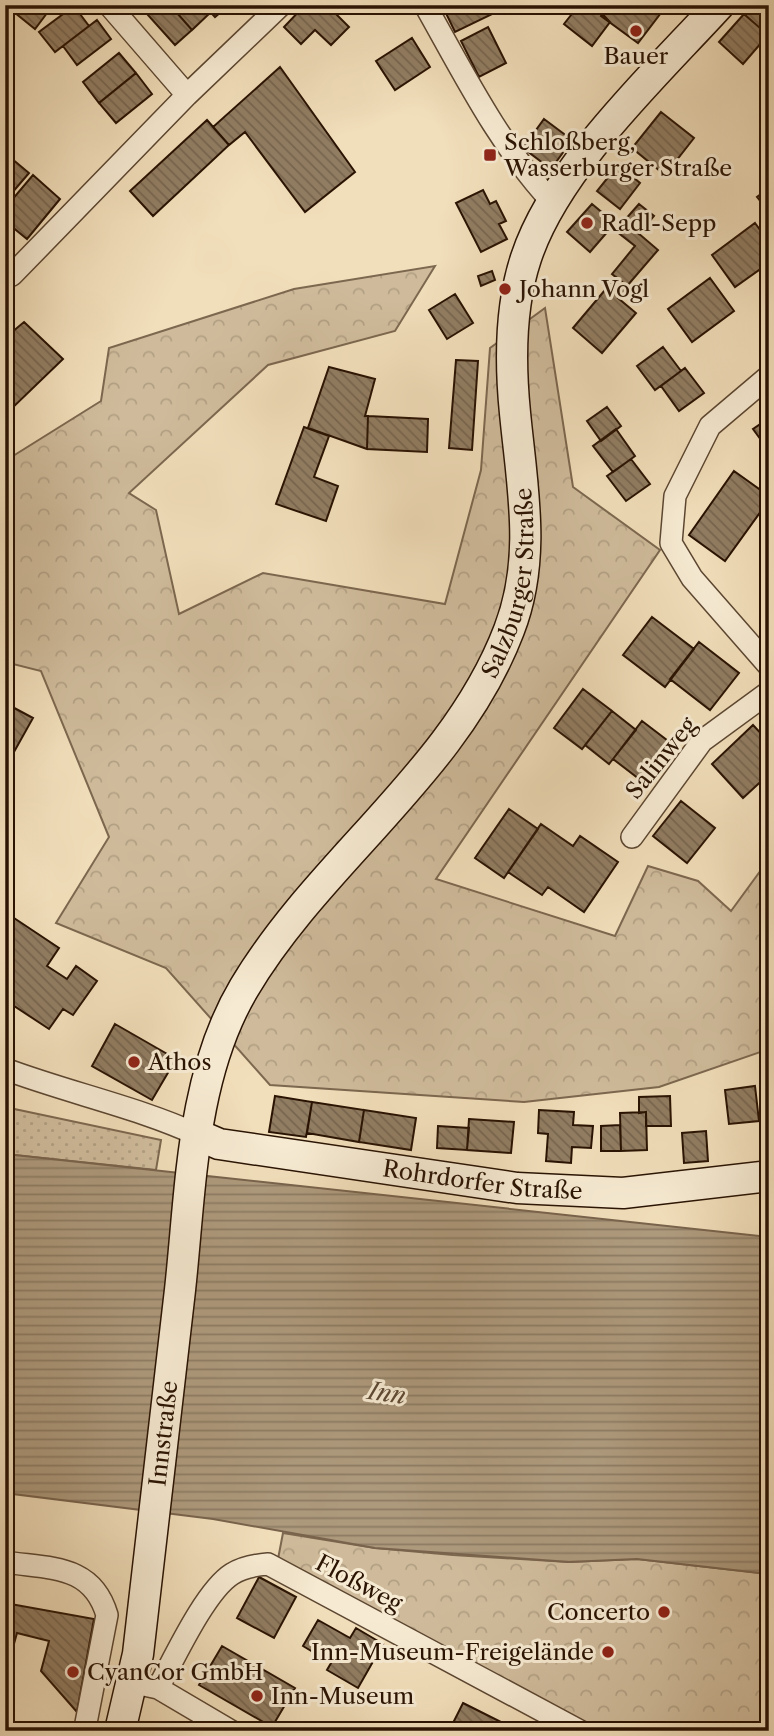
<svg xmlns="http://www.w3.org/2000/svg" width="774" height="1736" viewBox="0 0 774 1736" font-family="'Libre Caslon Text',serif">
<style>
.grass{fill:url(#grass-dots);stroke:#7c674f;stroke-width:2}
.forest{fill:url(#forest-crowns);stroke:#7c674f;stroke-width:2}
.water{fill:url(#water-rules);stroke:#79634c;stroke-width:2}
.building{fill:url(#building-back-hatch);stroke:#2a1303;stroke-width:2}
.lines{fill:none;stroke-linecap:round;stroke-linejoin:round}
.minor-casing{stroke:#5c4631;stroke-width:24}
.secondary-casing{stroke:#2a1303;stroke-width:33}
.minor{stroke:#f6ead2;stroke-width:21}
.secondary{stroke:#f6ead2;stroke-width:30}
.poi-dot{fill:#8f2418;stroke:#f6ead2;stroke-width:2.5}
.labels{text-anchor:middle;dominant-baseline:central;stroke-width:6;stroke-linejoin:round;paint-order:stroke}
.poi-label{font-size:23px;fill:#2a1303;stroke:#f6ead2;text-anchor:start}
.street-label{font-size:23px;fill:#2a1303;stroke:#f6ead2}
.water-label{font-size:24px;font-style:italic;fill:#5e4933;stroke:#f6ead2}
</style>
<defs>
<pattern id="grass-dots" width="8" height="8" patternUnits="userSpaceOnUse" patternTransform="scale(1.75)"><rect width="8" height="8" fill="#cfbb9b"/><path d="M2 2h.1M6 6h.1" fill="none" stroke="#b2a084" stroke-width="1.8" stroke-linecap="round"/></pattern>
<pattern id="forest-crowns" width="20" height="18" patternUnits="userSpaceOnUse" patternTransform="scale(1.75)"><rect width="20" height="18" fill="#cfbb9b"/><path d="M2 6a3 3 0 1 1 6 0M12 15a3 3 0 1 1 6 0" fill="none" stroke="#b2a084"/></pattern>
<pattern id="water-rules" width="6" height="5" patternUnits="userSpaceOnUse" patternTransform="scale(1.75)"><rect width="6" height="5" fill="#ad997c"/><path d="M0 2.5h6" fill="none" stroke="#8d7c63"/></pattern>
<pattern id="building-back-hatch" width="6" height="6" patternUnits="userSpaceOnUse" patternTransform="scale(1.75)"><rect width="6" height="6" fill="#917d62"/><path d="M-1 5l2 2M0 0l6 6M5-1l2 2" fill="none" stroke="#77654f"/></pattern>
</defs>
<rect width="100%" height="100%" fill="#f1deba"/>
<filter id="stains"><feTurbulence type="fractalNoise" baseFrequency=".00286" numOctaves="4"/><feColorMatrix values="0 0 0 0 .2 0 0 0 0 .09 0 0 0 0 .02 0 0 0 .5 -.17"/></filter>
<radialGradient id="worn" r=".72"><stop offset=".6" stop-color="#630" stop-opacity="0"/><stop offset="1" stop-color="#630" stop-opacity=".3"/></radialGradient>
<path class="grass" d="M5,1107l156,33 -5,30 -151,-16z"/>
<path class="forest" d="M435,266l-40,65 -127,34 -139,128 27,17 23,104 84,-41 182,31 36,-134 9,-122 55,-40 28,179 87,63 -224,329 179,57 33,-70 50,15 33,30 38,-52v190l-110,38 -135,15 -254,-17 -104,-117 -110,-45 53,-86 -68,-166 -36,-9v-201l96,-60 8,-53 185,-59z
M283,1533l92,15 78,7 116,7 68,-3 132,15v157h-177l-314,-172z"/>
<path class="water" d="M5,1154l764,83v337l-132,-15 -68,3 -194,-14 -162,-29 -208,-26z"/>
<path class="building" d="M11,5h42l-18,24 -26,-21z
M158,5h12l22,25 -17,15 -27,-30z
M170,5h34l7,7 -19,18z
M204,5h25l-14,12z
M305,5h22l22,22 -18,18 -16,-15 -14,14 -17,-17z
M442,5h69l-56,27z
M579,5h15l16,17 -18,24 -28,-22z
M608,5h59l-29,38 -37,-27z
M751,5h18l-1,30 -24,-21z
M74,6l15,20 -34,26 -16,-20z
M744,14l24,21 -25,29 -24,-22z
M97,20l14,19 -34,26 -14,-19z
M488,27l18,36 -27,14 -18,-36z
M412,38l18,29 -35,23 -19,-29z
M119,53l17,20 -37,30 -16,-21z
M280,67l75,105 -50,40 -60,-80 -16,13 -16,-18z
M136,73l16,21 -36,29 -17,-20z
M661,112l33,26 -29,37 -33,-27z
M544,119l28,21 -21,29 -28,-21z
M207,120l22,25 -76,71 -23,-25z
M5,153l24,20 -24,28z
M618,165l22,18 -20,26 -23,-18z
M33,175l27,24 -33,40 -22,-18v-13z
M769,188v24l-12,-15z
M483,190l7,14 6,-3 10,20 -7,3 8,15 -26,13 -25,-49z
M592,204l23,19 -25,29 -23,-20z
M639,204l15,12 -15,18 -15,-13z
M624,221l34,29 -31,36 -15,-12 23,-28 -19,-15z
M755,223l14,19v21l-34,24 -23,-32z
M492,271l3,9 -14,6 -3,-10z
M616,277l11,9 -9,12 18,15 -34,40 -29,-25z
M710,278l24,33 -42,31 -24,-33z
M455,294l18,29 -26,16 -18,-29z
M24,322l39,37 -58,56v-77z
M663,347l18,24 -26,19 -18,-24z
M456,360l22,1 -6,89 -23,-2z
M329,367l46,12 -10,37h3l-1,33 -59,-21z
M685,368l19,25 -25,18 -18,-25z
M607,407l14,19 -20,15 -14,-20z
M368,416l60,3 -1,33 -60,-3z
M769,418v33l-16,-22z
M304,427l25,9 -15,41 24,9 -12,35 -50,-17z
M616,429l19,27 -22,16 -20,-26z
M631,459l19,25 -24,17 -19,-25z
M734,471l35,25v4l-44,61 -36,-26z
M652,617l42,32 -29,38 -42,-32z
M699,642l40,31 -29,37 -40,-31z
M583,689l29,22 -30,38 -28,-21z
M5,703l28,15 -28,50z
M612,711l24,19 -27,34 -24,-19z
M642,721l34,26 -29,38 -34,-26z
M753,725l16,17v32l-26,24 -31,-34z
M681,801l34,27 -28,35 -34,-27z
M509,809l29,20 -34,49 -29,-20z
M541,824l32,22 7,-10 38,26 -34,50 -36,-25 -6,8 -34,-23z
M14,918l45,30 -12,18 20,13 9,-13 21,15 -24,34 -10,-6 -14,20 -44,-29v-70z
M115,1024l61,35 -24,41 -60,-34z
M755,1086l4,35 -30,3 -4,-34z
M275,1096l37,6 -6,35 -37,-5z
M670,1096l1,30h-25v-14l-7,1v-16z
M312,1102l52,8 -5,32 -52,-9z
M364,1110l52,8 -5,32 -52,-8z
M539,1110l35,2 -1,13 20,1 -2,22 -19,-1 -1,16 -25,-2 2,-27 -10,-1z
M646,1112l1,38 -26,1 -1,-38z
M469,1119l45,3 -3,31 -44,-3z
M620,1125l1,26h-20v-25z
M438,1126l31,2 -2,22 -30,-2z
M706,1131l2,30 -24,2 -2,-30z
M259,1577l37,20 -22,41 -37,-20z
M5,1603l89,16 -17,93 -36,-41 8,-30 -32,-8 -5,18 -7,-6z
M318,1620l32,18 6,-10 27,16 -25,44 -31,-18 4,-7 -28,-17z
M222,1646l73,42 -23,39 -73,-42z
M463,1703l38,19 -4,9h-48z"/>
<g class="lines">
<defs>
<path id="minor" d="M109,5l78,90
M425,5c39,69 74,140 128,198
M5,278l7,-3 175,-180 94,-90
M769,376l-59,50 -35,70 -4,47 21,35 77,88
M632,837l70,-96 67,-49
M5,1069c64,24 132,38 193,66
M5,1562c45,7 87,2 102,53l-22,113 3,3
M144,1685l14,3 73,43
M158,1688c16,-29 47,-97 74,-114 11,-7 23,-9 36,-10l312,167"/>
<g id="secondary">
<path id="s1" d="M198,1135l21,9 298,44 106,5 146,-17"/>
<path id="s2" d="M120,1731l18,-77c14,-121 28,-243 42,-364 11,-100 11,-213 64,-302 76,-128 211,-216 265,-358 28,-72 13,-144 6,-217 -5,-50 -5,-107 11,-155 30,-91 129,-183 193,-253"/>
</g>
</defs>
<use href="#minor" class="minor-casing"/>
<use href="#secondary" class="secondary-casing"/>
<use href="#minor" class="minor"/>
<use href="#secondary" class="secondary"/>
</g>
<g class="poi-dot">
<circle cx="636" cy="31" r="7"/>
<rect x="483" y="148" width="14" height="14" rx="3.5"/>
<circle cx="587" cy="223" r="7"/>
<circle cx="505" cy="289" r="7"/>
<circle cx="134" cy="1062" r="7"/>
<circle cx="664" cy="1612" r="7"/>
<circle cx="608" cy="1652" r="7"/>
<circle cx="73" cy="1672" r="7"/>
<circle cx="257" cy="1696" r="7"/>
</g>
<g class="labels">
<g class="poi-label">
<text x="636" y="56" text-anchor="middle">Bauer</text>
<text x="504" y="142">Schloßberg,<tspan x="504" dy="26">Wasserburger Straße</tspan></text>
<text x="601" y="223">Radl-Sepp</text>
<text x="519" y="289">Johann Vogl</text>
<text x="148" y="1062">Athos</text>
<text x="650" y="1612" text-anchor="end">Concerto</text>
<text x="594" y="1652" text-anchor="end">Inn-Museum-Freigelände</text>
<text x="87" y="1672">CyanCor GmbH</text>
<text x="271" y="1696">Inn-Museum</text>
</g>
<g class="street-label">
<text stroke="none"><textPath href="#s2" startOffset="1251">Salzburger Straße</textPath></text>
<text transform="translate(661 758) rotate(-51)">Salinweg</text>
<text stroke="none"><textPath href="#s1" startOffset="289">Rohrdorfer Straße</textPath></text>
<text stroke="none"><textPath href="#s2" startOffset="301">Innstraße</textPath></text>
<text transform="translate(359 1583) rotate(28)">Floßweg</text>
</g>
<g class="water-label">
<text transform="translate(387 1393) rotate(8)">Inn</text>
</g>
</g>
<rect width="774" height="1736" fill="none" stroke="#f1deba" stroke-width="28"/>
<rect x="7" y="7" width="760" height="1722" fill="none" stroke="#2a1303" stroke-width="3.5"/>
<rect x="14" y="14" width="746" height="1708" fill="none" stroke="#2a1303" stroke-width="2"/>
<rect width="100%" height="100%" filter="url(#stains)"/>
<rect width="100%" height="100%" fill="url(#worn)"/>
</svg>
